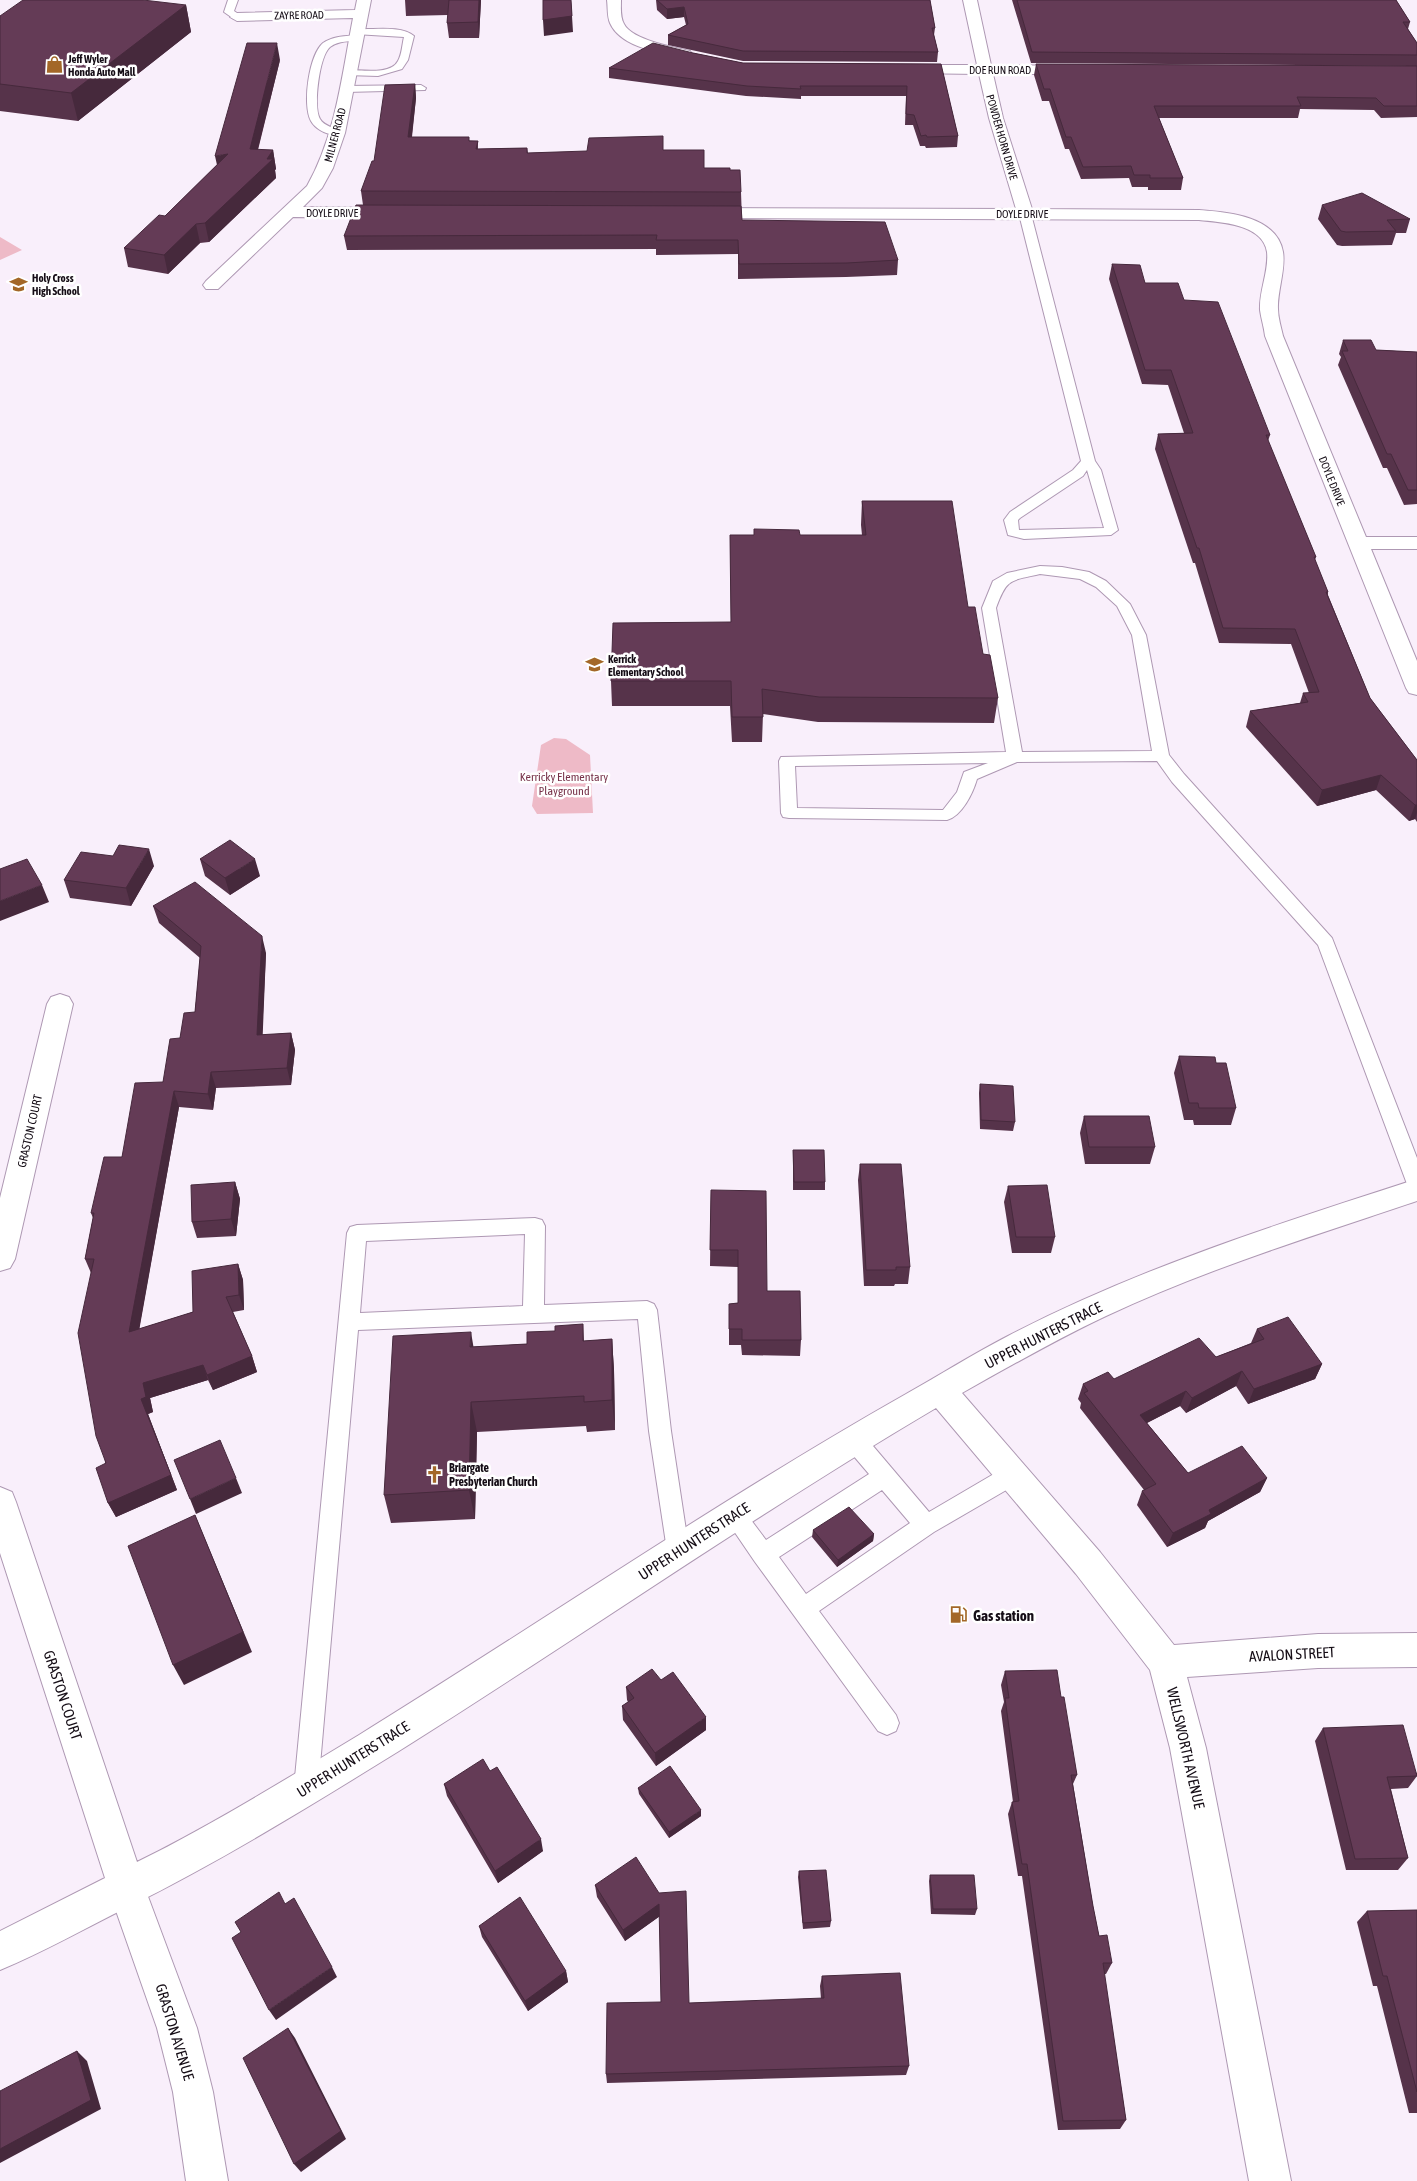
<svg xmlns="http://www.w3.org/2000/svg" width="1417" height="2181" viewBox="0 0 1417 2181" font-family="'Asap Condensed',sans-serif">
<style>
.green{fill:#eebac7}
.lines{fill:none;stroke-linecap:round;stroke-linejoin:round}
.service-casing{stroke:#ae98b3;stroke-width:2}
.minor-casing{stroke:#ae98b3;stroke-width:2}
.tertiary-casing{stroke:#ae98b3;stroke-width:2}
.service{fill:#fff;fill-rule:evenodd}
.minor{fill:#fff;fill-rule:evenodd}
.tertiary{fill:#fff;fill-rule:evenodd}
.wall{fill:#56334a}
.shaded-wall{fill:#46293c}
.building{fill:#643b56;stroke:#46293c}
.labels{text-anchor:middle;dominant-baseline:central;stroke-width:5;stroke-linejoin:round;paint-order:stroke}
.far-street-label{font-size:11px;fill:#150d16;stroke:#fff}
.far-poi-label{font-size:11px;font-weight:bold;fill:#150d16;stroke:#fff;text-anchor:start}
.park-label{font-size:12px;fill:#773249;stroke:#fff}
.street-label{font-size:12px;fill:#150d16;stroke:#fff}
.poi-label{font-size:12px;font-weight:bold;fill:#150d16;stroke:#fff;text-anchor:start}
.near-street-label{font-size:15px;fill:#150d16;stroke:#fff}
.near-poi-label{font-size:15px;font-weight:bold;fill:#150d16;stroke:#fff;text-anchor:start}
</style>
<rect width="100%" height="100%" fill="#f9effb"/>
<path class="green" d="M0,237l22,13 -22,10z
M554,738l12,1 24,16 3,58 -56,1 -5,-8 9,-61z"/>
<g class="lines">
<defs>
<path id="service" d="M228,0h10l-4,11 6,4v4h-6l-10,-7z
M358,29c16,1 43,-4 56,7l-6,24 -6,9 -24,7 -32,-1v-4l3,-1c13,0 42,5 49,-9 4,-7 4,-16 6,-24l-49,-3v-4z
M357,35l3,1v4c-10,2 -21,0 -30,7 -11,10 -17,60 -10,72 4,7 14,9 21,12l1,2 -5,3c-10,-2 -21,-6 -26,-15 -9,-16 -2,-66 12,-78 10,-7 23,-7 34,-8z
M421,85l5,3 -1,2 -79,2 -5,-3 5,-3z
M1025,211l6,3 64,247 6,9 17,60 -7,5 -87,4 -16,-4 -4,-15 6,-8 63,-42 8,-9 -62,-247zM1087,470l17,58 -85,2 -1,-10 2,-2 63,-42z
M1040,566l22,1 27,5 17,9 24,23 16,31 23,120 15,19 148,164 85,220v34l-7,-3 -3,-5 -89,-239 -146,-163 -15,-21 -140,1 -40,17c-4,14 -15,37 -30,41l-158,-2 -6,-1 -2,-4 -2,-52 2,-4 225,-5 -24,-144 11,-27 14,-8zM1040,574l40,5 16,8 21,19 15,29 20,116 -130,1 -26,-144c11,-30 14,-27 44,-34zM988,763l-24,9 -7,20 -14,18 -146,-2 -2,-42z
M535,1218l7,2 3,6 -1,79 103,-4 7,3 3,6 14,121 18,119 -3,7 -8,3 -8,-3 -3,-7 -18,-119 -11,-112 -280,11 -40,458 -3,9 -9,3 -9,-3 -3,-9 53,-555 3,-6 7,-2zM525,1234l-2,72 -163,7 6,-72z
M854,1430l8,3 67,79 75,-44 8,-3 8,3 3,7 -3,7 -86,50 -115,79 77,104 3,8 -3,8 -9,4 -9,-4 -123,-169 -32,-47 3,-7 8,-3 8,3 24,32 103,-66 -23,-27 -3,-7 3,-7zM882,1490l28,33 -104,71 -27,-37z"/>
<path id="minor" d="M357,0h14l-26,133 -12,35 -11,20 -19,19 88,1 6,2 2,3 -2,3 -6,2 -98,-1 -75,72h-12l-3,-4 3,-4 101,-95c29,-51 35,-112 46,-168l-116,3 -7,-4 7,-4 118,-3z
M607,0h14c0,8 -1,17 3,24 8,16 49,23 66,27l2,3 -7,4c-23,-5 -64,-10 -75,-35 -3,-7 -2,-16 -3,-23z
M963,0h14l14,65 81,1 7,4 -7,4h-79l10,44 29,91 167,1c28,2 78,6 84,42 3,17 -6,40 -5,57 0,9 3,18 5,27l83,201h51v12h-46l46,112v34l-8,-2 -3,-5 -141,-352c-1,-9 -4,-18 -5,-26 -1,-19 9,-39 7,-58 -4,-28 -47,-30 -68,-32l-495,-2 -6,-2 -2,-3 2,-3 6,-2 312,1 -27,-91 -10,-44 -74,-1 -7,-4 7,-4h72z
M60,994l9,3 4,7 -58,255 -5,9 -10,3v-73l47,-194 4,-7z
M1417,1179v22c-104,35 -211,68 -311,115 -49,23 -96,50 -144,77l138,159 74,93 144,-11 99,-1v34l-99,1 -131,9 19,71 85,433h-42l-79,-433 -20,-78 -74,-96 -140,-166c-183,108 -357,230 -537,343 -89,55 -178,110 -271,156 -43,21 -84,45 -128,63v-39l105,-53 -105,-325v-66l12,5 4,10 121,360c77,-38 149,-83 222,-127 183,-113 360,-235 547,-341 34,-19 67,-40 102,-58 130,-68 270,-112 409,-157z"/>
<path id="tertiary" d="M127,1869l13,6 57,153 16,64 15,89h-42l-13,-89 -16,-64 -49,-140 6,-13z"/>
</defs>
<use href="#service" class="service-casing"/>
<use href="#minor" class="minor-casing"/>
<use href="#tertiary" class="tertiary-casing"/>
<use href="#service" class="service"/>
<use href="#minor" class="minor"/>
<use href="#tertiary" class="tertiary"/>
</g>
<path class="wall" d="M405,0h76l-2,38h-30l-2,-15 1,-8 -42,1z
M656,0h274l5,28 -1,7 4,17 -1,10 -194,-1 -75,-16v-10l18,-10 -2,-8 -17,2 -10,-9z
M1012,0h384l14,22 -2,7 9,14v23l-386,-3z
M186,5l5,27 -113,89 -78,-10v-95z
M693,53l50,10 198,1 17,72 -1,11 -31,1 -1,-2h-5l-7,-21h-8l1,-29h-105v3l-55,-3 -137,-18v-10z
M280,60l-22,90h15l3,19 -1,1 1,8 -67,64 -9,1 -32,31 -40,-7 -4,-19 41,-32 52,-51z
M1036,64l381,2v51l-36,1 -7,-8 -74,-1 -2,9h-139l24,60 -2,12h-33v-3h-16l-3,-9 -48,1 -12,-30h-4l-16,-48h-7l-8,-26z
M415,84l1,14 -4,39 66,4v8l49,-1 1,5 135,-3 41,18 26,2 11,22 1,28 156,40 -1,15 -51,2 -108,2v-25l-82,1v-6l-309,1 -3,-14 19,-31 -2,-14 13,-30z
M1322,205l88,14 -4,14h-10l-4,12 -50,1 -5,-1 -19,-26z
M1112,264l33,19 39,17 86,135 -2,6 48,116 -1,3 13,32v3l42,103 47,62v62l-2,-3 -6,2 -33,-31 -59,16 -71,-79 4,-16 50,-8 3,-10h6l-18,-49 -72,-1 -24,-80h-2l-38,-114 3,-15 26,-1 -16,-48 -26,-1 -33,-105z
M1343,340l33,10 41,2v152l-13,1 -17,-37h-4l-45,-103 3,-8 -2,-3z
M862,501l106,106 15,47 15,44 -4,25 -176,-1 -55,-8 -1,28h-30l-2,-36h-118l-1,-25 120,-59 -1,-87h132l-1,-10z
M200,859l60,17 -30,19 -25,-19z
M154,866l-23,40 -61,-8 -6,-18z
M153,906l113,47 -4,82 29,-2 4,17 -4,35 -75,3 -3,22 -34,-3 -40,222 54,-17 45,-48 5,16 1,30 -11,2 19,44 5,16 -44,18 -5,-10 -58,18 3,14 -5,2 29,76 -61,27 -8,-14 -17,-230 -6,-14 8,-41 -2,-5 72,-131 17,-44 15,-26 5,-54 -41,-35z
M1179,1056l37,7 20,45 -5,17h-37l-1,-5h-9l-10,-47z
M980,1084l35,38 -2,9 -33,-2 -1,-36z
M1084,1116l71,31 -5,17h-65l-5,-31z
M793,1150l32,32v8h-32z
M860,1164l50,103 -2,17h-13l-1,2h-30l-6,-106z
M235,1182l5,17 -4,37 -39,2 -5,-16z
M1008,1186l47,51 -4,16h-39l-8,-51z
M711,1190l56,101 34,49 -1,16 -58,-1 -1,-10h-12v-41l9,-1v-36l-28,-1z
M583,1324l1,17 28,-2 2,31 1,60 -28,2 -1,-6 -109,6 -2,87 -84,4 -7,-28 89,-148 54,-3 28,-13z
M1257,1329l65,35 -7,15 -67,25 -12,-18 -50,27 -6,-7 -33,17 41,50 79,5 -7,14 -52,29 -3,7 -38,19 -30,-42 5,-14 2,-1 -64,-82 1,-5 -3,-4 5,-15 31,-5 102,-22 35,-14z
M813,1530l61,4 -1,7 -36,26 -25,-30z
M1005,1671l56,26 16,78 -4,9 20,122 6,30 13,27 -6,11h-2l22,146 -6,9 -62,1 -36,-254h-4l-10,-62 4,-12h1l-12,-91 3,-9 -3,-17z
M661,1680l45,50 -50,36 -33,-46 -1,-14 6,-4 -1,-2 -1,-13z
M1323,1728l94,45v3l-9,12 -17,1 17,69 -10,12h-52l-31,-129z
M490,1771l53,80 -45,32 -51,-87 -3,-12z
M638,1788l63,28 -32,22 -30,-44z
M799,1871l32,50 -1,6 -27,2 -5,-52z
M930,1875l47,34 -2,6 -44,-1 -2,-33z
M595,1885l64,8 30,110 132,-4 -1,-13 2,-10 87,90 -3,9 -299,8 -1,-9 55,-72 -1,-86 -35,25 -28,-44z
M1417,1910v203h-8l-32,-127h-4l-16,-64 10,-11z
M479,1926l87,45 2,11 -40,29 -46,-74z"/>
<path class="shaded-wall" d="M479,0h2l-2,38 -1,-16z
M571,0l2,32 -29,4 -1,-16z
M186,5l5,27 -113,89 -7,-28z
M684,7v10l-17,2v-10z
M277,43l3,17 -27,108 -3,-19z
M415,84l1,14 -6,53 -2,-14z
M273,150l3,19 -1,1 1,8 -67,64 -4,-19 62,-64z
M228,154l-9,20 -4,-18z
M196,224l4,19 -32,31 -4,-19z
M1381,775l-5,15 -59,16 5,-16z
M1415,805h2v8l-2,6 -6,2z
M149,849l5,17 -23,40 -5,-18z
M255,859l5,17 -30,19 -5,-17z
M42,885l7,17 -49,19v-20z
M262,936l4,17 -4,99 -5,-17z
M291,1033l4,17 -4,35 -4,-17z
M211,1072l5,16 -3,22 -5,-16z
M174,1091l5,16 -43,241 -7,-16z
M235,1182l5,17 -4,37 -5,-17z
M238,1264l5,16 1,30 -5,-15z
M471,1332l5,30 -6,-15z
M612,1339l2,31 1,60 -3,-30z
M252,1356l5,16 -44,18 -6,-15z
M1322,1364l-7,15 -67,25 6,-15z
M203,1365l5,15 -58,18 3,14 -5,2 29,76 -61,27 -8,-14 35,-120z
M1242,1371l-6,15 -50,27 6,-15z
M1186,1391l-6,15 -45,23 5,-14z
M471,1402l6,30 -2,87 -6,-29z
M236,1478l6,15 -46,21 -6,-15z
M1267,1478l-7,14 -52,29 -3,7 -38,19 6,-14 36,-23z
M195,1515l57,137 -68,33 -11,-20z
M874,1534l-1,7 -36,26 1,-7z
M706,1717v13l-50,36 -1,-13z
M701,1810v6l-32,22v-6z
M541,1839l2,12 -45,32 -3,-12z
M659,1904l1,12 -35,25 -2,-11z
M332,1967l5,10 -61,43 -7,-10z
M566,1971l2,11 -40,29 -3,-10z
M288,2028l7,10 51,101 -45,33 -7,-8z
M77,2051l10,10 14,48 -101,54v-14z"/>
<path class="building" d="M23,0h120l43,5 -115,88 -71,-9v-68z
M449,0h30l-1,22 -31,1z
M543,0h28l1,16 -29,4z
M657,0h273l5,28h-3l6,24 -195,-1 -75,-16 20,-11 -4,-17 -17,2z
M1017,0h379l14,22h-7l14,21v12l-385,-3z
M247,43h30l-27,106 23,1 -6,9h6l-68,64 -9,1 -32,31 -40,-7 35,-33 6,1 63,-62 -13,2z
M653,43l40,10 50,10 198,1 17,72 -31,1 -1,-2 -5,1 -7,-21 -8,-1 1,-28h-107l1,3 -54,-3 -138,-18z
M1036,64l381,2v40h-33l-8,-8 -79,-1 4,9h-147l29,72h-33v-3h-16l-3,-9 -48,1 -12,-30h-5l-16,-48h-6z
M415,84l-7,53h61v4h9l-2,8 51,-1v5l60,-2 2,-13 74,-2v14h41v18h26v2h10l1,22 -380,-1 11,-30h2l11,-76z
M1362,193l48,26 -23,1 9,11 -50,1 -5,-1 -19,-26z
M356,205l385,1 1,14 143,2 13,38 -51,3 -108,1 -1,-24h-82l1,-5 -313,1z
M1112,264l28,1 5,18h33l6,17 34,2 52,133h-4l50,122h-2l14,35h-2l44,106 47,62v45h-2l-34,-30 -59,15 -72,-79 58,-9 -5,-9 16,-1 -24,-63 -72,-1 -24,-80h-2l-39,-114 35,-1 -22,-63h-26z
M1343,340h28l5,10 41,2v138h-9l-17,-36h-4l-45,-103h6z
M862,501h90l16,106h7l8,47 7,1 8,43 -179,-1 -57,-8 1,28h-31l-1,-36h-120l2,-58 118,-1 -1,-87h24v-6l45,1 1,5h66z
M230,840l25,19 -30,19 -25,-19z
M119,845l30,4 -23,39 -62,-8 17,-28 32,4z
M27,859l15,26 -42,16v-32z
M195,882l67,54 -5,99 34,-2 -4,35 -76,4 -3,22 -34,-3 -45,241 64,-20 -1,-41 46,-7 1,31 -13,2 26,59 -45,19 -4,-10 -60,18 3,14 -5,2 30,76 -63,28 -12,-35 10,-5 -10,-27 -18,-103 16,-74h-9l9,-46h-3l13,-56h18l13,-74 28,-1 7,-43 10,-1 4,-25 11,-1 6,-66 -48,-40z
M1179,1056l36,1 1,6h10l10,45h-37l-1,-5h-9z
M980,1084l33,2 2,36 -34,-2z
M1084,1116h65l6,31h-66z
M793,1150h31l1,32h-31z
M860,1164h41l9,103h-14v3h-30z
M235,1182l-4,37 -39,3 -1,-37z
M1047,1185l8,52h-39l-8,-51z
M711,1190l55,1 1,100h33l1,49h-59v-11h-13v-25l9,-1v-53h-28z
M1288,1317l34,47 -68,25 -12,-18 -50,27 -6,-7 -46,24 48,58 54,-27 25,32 -58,32 2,4 -38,19 -31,-42 14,-7 -72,-91 4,-2 -5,-7 25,-12 6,7 85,-41 17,19 48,-18 -7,-10z
M583,1324v17l29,-2v61l-28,2v-6l-113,6 -2,88 -85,5 9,-159 78,-4 -1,15 57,-3v-12l28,-1v-5z
M220,1440l16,38 -46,21 -16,-39z
M849,1507l25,27 -36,26 -25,-30z
M195,1515l48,117 -70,33 -45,-119z
M652,1669l9,11 12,-8 33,45 -51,36 -33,-47 12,-8 -8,-11z
M1057,1670l4,27h3l13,78h-6l22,131 6,30 8,-1 5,28h-9l23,157 -63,1 -36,-257h-5l-10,-62 7,-1 -14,-103h4l-4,-27z
M1403,1725l14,51 -30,1 21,81 -53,1 -32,-131z
M483,1759l7,12 7,-4 44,72 -46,32 -51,-87z
M670,1766l31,44 -32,22 -31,-44z
M636,1857l23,36 27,-2 3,112 135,-5 -2,-22 78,-3 9,93 -303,8 1,-71 54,-1 -2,-98 -36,26 -28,-45z
M826,1870l5,51 -28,2 -4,-52z
M930,1875h44l3,34h-44z
M279,1892l6,12 9,-6 38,69 -63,43 -37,-72 9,-6 -6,-10z
M520,1897l46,74 -41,30 -46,-75z
M1417,1910v182l-30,-116h-4l-16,-65z
M288,2028l53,103 -47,33 -51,-106z
M77,2051l14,49 -91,49v-58z"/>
<defs>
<symbol id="shop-bare" viewBox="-9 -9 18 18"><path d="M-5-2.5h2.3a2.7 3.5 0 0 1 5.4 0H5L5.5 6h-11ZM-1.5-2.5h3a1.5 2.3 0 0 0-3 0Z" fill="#a36728" stroke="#fff" stroke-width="2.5" paint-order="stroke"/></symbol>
<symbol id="school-bare" viewBox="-9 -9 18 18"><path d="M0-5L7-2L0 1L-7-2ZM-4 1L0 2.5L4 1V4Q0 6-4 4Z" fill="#a36728" stroke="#fff" stroke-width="2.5" paint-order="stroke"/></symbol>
<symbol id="church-bare" viewBox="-9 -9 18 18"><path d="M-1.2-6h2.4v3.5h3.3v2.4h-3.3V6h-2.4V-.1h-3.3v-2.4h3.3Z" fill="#a36728" stroke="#fff" stroke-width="2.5" paint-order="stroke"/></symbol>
<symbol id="fuel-bare" viewBox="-9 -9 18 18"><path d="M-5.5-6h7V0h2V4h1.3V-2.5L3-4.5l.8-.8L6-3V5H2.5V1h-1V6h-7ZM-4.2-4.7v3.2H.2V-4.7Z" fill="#a36728" stroke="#fff" stroke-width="2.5" paint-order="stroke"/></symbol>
</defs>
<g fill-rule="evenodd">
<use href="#shop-bare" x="42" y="52" width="25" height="25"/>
<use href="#school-bare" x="6" y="272" width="25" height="25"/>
<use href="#school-bare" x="582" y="652" width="25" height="25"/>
<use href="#church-bare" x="422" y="1462" width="25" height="25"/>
<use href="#fuel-bare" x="946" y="1602" width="25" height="25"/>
</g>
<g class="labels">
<g class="far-street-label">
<text transform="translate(299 15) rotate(-1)">ZAYRE ROAD</text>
<text x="1000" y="70">DOE RUN ROAD</text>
<text transform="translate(335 135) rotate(-75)">MILNER ROAD</text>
<text transform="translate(1002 137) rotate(74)">POWDER HORN DRIVE</text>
<text x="332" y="213">DOYLE DRIVE</text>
<text x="1022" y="214">DOYLE DRIVE</text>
<text transform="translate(1332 481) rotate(68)">DOYLE DRIVE</text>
</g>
<g class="far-poi-label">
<text x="68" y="59">Jeff Wyler<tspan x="68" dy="13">Honda Auto Mall</tspan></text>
<text x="32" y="278">Holy Cross<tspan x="32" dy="13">High School</tspan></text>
<text x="608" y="659">Kerrick<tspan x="608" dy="13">Elementary School</tspan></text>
</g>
<g class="park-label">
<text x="564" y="777">Kerricky Elementary<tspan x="564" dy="14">Playground</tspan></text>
</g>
<g class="street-label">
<text transform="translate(30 1131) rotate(-77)">GRASTON COURT</text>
</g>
<g class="poi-label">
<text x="449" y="1468">Briargate<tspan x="449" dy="14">Presbyterian Church</tspan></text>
</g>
<g class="near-street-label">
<text transform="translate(1043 1335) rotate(-27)">UPPER HUNTERS TRACE</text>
<text transform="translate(694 1541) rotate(-33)">UPPER HUNTERS TRACE</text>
<text transform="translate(1292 1654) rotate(-3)">AVALON STREET</text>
<text transform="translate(63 1695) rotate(72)">GRASTON COURT</text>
<text transform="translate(1186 1748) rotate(77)">WELLSWORTH AVENUE</text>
<text transform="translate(353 1759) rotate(-32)">UPPER HUNTERS TRACE</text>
<text transform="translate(175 2032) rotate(73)">GRASTON AVENUE</text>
</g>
<g class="near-poi-label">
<text x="973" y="1615">Gas station</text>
</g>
</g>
</svg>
